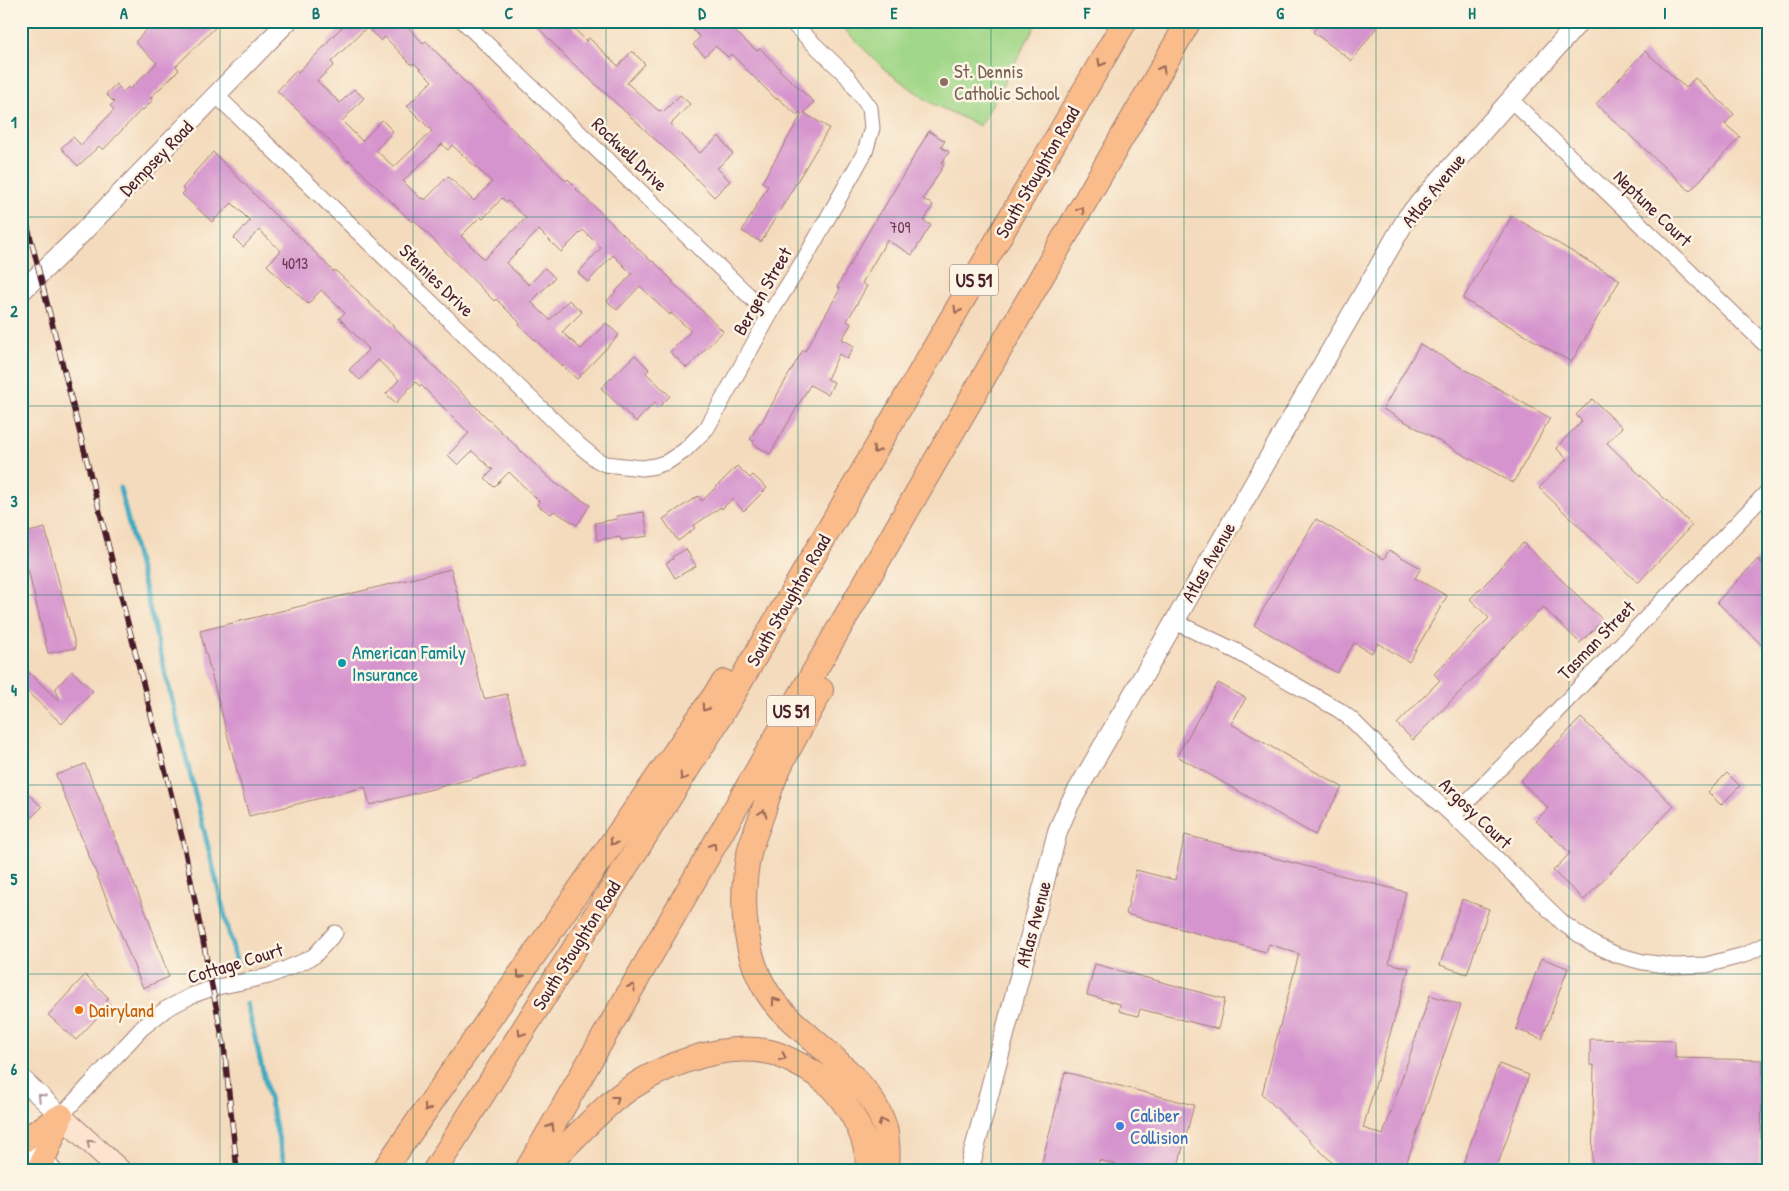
<svg xmlns="http://www.w3.org/2000/svg" width="1789" height="1191" viewBox="0 0 1789 1191" font-family="'Patrick Hand',sans-serif">
<style>
.green{fill:#a1d788;stroke:#767b5a}
.lines{fill:none;stroke-linecap:round;stroke-linejoin:round}
.stream{stroke:#41aac1;stroke-width:5}
.building{fill:#d694ce;fill-rule:evenodd}
.minor-casing{stroke:#9f7d74;stroke-width:17}
.tertiary-casing{stroke:#9f7d74;stroke-width:21}
.secondary-casing{stroke:#9f7d74;stroke-width:23}
.primary-casing{stroke:#9f7d74;stroke-width:26}
.minor{stroke:#fff;stroke-width:15}
.tertiary{stroke:#fff;stroke-width:19}
.secondary{stroke:#fde4d0;stroke-width:21}
.primary{stroke:#f9bc8a;stroke-width:24}
.rail-casing{stroke:#4a1f2b;stroke-width:5.5}
.rail{stroke:#fcf5e5;stroke-width:4;stroke-dasharray:11;stroke-linecap:butt}
.oneway{stroke:#996656}
.oneway2{stroke:#ae9aa0}
.oneway3{stroke:#a4827e}
.grid{fill:none;stroke:#0f766e;stroke-width:1;stroke-opacity:0.55}
.education-dot{fill:#8d6e63;stroke:#fcf5e5;stroke-width:2}
.culture-dot{fill:#0f9aa8;stroke:#fcf5e5;stroke-width:2}
.food-dot{fill:#e8710a;stroke:#fcf5e5;stroke-width:2}
.shop-dot{fill:#3f7fe0;stroke:#fcf5e5;stroke-width:2}
.labels{text-anchor:middle;dominant-baseline:central;stroke-width:5;stroke-linejoin:round;paint-order:stroke}
.number-label{font-size:16px;fill:#6d3c54}
.shield{fill:#fcf5e5;stroke:#7f5f63;stroke-width:1}
.shield-label{font-size:18px;font-weight:bold;fill:#4a1f2b}
.education-label{font-size:19px;fill:#785e54;stroke:#fcf5e5;text-anchor:start}
.street-label{font-size:19px;fill:#4a1f2b;stroke:#fcf5e5}
.culture-label{font-size:19px;fill:#0d838f;stroke:#fcf5e5;text-anchor:start}
.food-label{font-size:19px;fill:#c56008;stroke:#fcf5e5;text-anchor:start}
.shop-label{font-size:19px;fill:#366cbe;stroke:#fcf5e5;text-anchor:start}
.neatline{fill:none;stroke:#0f766e;stroke-width:2}
.grid-label{font-size:16px;text-anchor:middle;font-weight:bold;fill:#0f766e}
</style>
<rect width="100%" height="100%" fill="#fcf5e5"/>
<filter id="ink" filterUnits="userSpaceOnUse"><feTurbulence type="fractalNoise" baseFrequency=".02" numOctaves="2"/><feDisplacementMap in="SourceGraphic" scale="10" xChannelSelector="R" yChannelSelector="G"/><feConvolveMatrix kernelMatrix="1 2 1 2 8 2 1 2 1" color-interpolation-filters="sRGB"/></filter>
<filter id="wash" filterUnits="userSpaceOnUse"><feTurbulence type="fractalNoise" baseFrequency=".0096" numOctaves="4" result="noise"/><feDisplacementMap in="SourceGraphic" scale="20" xChannelSelector="R" yChannelSelector="G"/><feGaussianBlur stdDeviation="1.12" result="paint"/><feColorMatrix in="noise" values="0 0 0 0 0 0 0 0 0 0 0 0 0 0 0 0 0 1.4 0 .05"/><feComposite in="paint" operator="in"/></filter>
<g filter="url(#wash)">
<rect width="100%" height="100%" fill="#f4dbbd"/>
<path class="green" d="M836,21h202l-58,105 -49,-23 -47,-34z"/>
<g class="lines">
<path class="stream" d="M120,488l117,477
M247,1004l39,166"/>
</g>
<g id="blocks">
<path class="building" d="M155,21h67l-46,45 3,4 -29,28 3,2 -10,10 -1,-1 -39,41 -4,-4 -21,20 -17,-18 12,-11 8,8 33,-35 -4,-4 4,-4 -8,-8 10,-10 7,8 5,-5 2,2 27,-26 -22,-21z
M348,21h54l21,22 3,-2 53,56 87,84 2,-2 9,9 -1,1 76,73 1,-1 20,20 -1,1 51,49 -36,37 -17,-16 21,-21 -20,-18 -1,2 -30,-29 -23,24 -10,-9 25,-27 -19,-19 -25,27 -10,-9 23,-25 -18,-18 -22,22 -22,-22 -33,33 23,22 16,-17 10,10 -24,24 19,18 19,-20 13,12 -20,20 19,17 25,-26 13,12 -42,44 -58,-54 1,-2 -24,-24 -2,2 -80,-81 -2,2 -63,-62 -1,2 -20,-23 -51,-48 19,-20 2,1 30,-29 -1,-1zM367,27l14,14 4,-4 27,28 2,-2 18,18 -25,25 25,25 -38,36 -18,-17 17,-19 -11,-11 -20,21 -20,-20 22,-23 -10,-9 -14,14 -23,-22 17,-16 -3,-3zM442,144l6,6 4,-5 40,37 -18,19 -26,-25 -23,24 -2,-3 -2,2 -18,-18zM502,198l4,4 2,-1 18,17 -42,41 -23,-23 19,-19 3,2z
M532,21h35l19,20 3,-3 29,28 14,-15 13,13 -18,19 32,28 2,-1 2,2 17,-17 10,9 -19,20 29,29 19,-17 14,18 -16,14 13,13 -16,16 -29,-30 -121,-112z
M684,21h39l34,30 3,-3 20,21 -1,1 35,32 -10,11 25,15 -68,114 -19,-11 26,-45 -6,-4 40,-68 -2,-2 -3,3 -19,-17 -2,1 -45,-45 -3,3 -13,-11 -10,10 -12,-11 7,-8z
M1321,21h60l-29,40 -39,-29z
M1645,51l41,37 9,-10 39,36 -9,10 15,13 -50,54 -94,-87z
M929,131l16,10 -4,6 8,5 -8,12 3,1 -21,34 10,6 -9,16 7,4 -19,30 -25,-15 -25,43 5,3 -20,35 4,3 -9,15 12,7 -7,13 -8,-5 -12,25 7,3 -6,13 -18,-10 -40,69 -17,-10 1,-3 -4,-2 10,-17 1,1 42,-73 2,1 8,-14 27,-48 -3,-2 37,-65 7,-12 1,1z
M213,152l59,60 29,26 33,34 1,-2 22,21 167,163 31,29 35,22 -13,20 -23,-14 -3,3 -14,-9 2,-4 -30,-29 -15,15 -9,-9 8,-8 -21,-19 -14,14 -10,-10 21,-22 -48,-48 -1,1 -5,-4 -19,21 -10,-9 13,-14 -21,-20 -18,20 -11,-10 20,-21 -30,-31 6,-5 -24,-23 -13,14 -19,-18 -1,1 -21,-22 14,-14 -22,-21 -16,17 -9,-9 16,-17 -18,-18 -20,19 -30,-28 3,-3 -3,-3 12,-13 -1,-1z
M1512,216l108,64 -49,82 -108,-63z
M1420,344l130,74 -37,65 -130,-74z
M635,355l14,14 -3,4 24,23 -10,10 -5,-4 -19,20 -35,-34z
M1592,399l30,28 -15,16 85,82 -54,58 -99,-95 28,-29 -11,-11 26,-27 -6,-6z
M737,466l13,12 3,-3 14,13 -23,23 -12,-12 -10,10 -1,-2 -28,19 2,2 -17,13 -15,-22 35,-23 4,5z
M644,512l4,24 -27,4 -1,-3 -23,3 -2,-17 22,-4 -1,-3z
M1316,519l68,40 5,-9 32,18 -6,10 32,18 -38,66 -31,-19 -6,10 -18,-10 -17,30 -83,-48z
M45,528l31,120 -28,5 -27,-113v-6z
M1523,543l80,77 -23,23 -37,-36 -130,133 -16,-16 43,-44 -6,-6 55,-56 -19,-19 32,-32 -1,-1z
M686,549l10,17 -21,12 -9,-15 7,-4 -1,-2z
M1758,559l10,10v82l-51,-49z
M451,569l33,130 23,-5 18,71 -155,40 -5,-18 -116,29 -49,-185z
M21,665l38,36 -3,-13 16,-17 21,20 -31,33 -41,-38z
M1218,683l28,15 -15,26 111,63 -27,48 -138,-79z
M1581,718l93,88 -90,94 -31,-29 17,-18 -34,-32 12,-13 -28,-27z
M85,764l63,154 21,59 -26,11 -87,-213z
M1727,773l13,13 -19,19 -13,-13z
M21,787l21,20 -21,21z
M1185,835l221,57 -17,71 20,5 -46,160 20,7 47,-140 31,10 -57,165h-64l-78,-76 37,-140 -30,-10 -3,8 -140,-38 10,-44 39,10z
M1462,899l27,10 -22,65 -27,-9z
M1541,958l27,10 -26,71 -26,-10z
M1095,964l130,35 -7,30 -78,-20 -2,7 -19,-5 1,-7 -33,-9z
M85,975l24,23 -3,2 4,4 -34,36 -28,-25z
M1590,1039l85,2v17l88,2 -3,110h-168l2,-105h-4z
M1499,1064l30,11 -33,95h-35z
M1065,1072l129,33 -17,65h-41l-37,-10 -2,10h-57z"/>
</g>
</g>
<g filter="url(#ink)">
<use href="#blocks" fill-opacity="0" stroke="#9f7d74" stroke-width="1"/>
<g class="lines">
<defs>
<path id="minor" d="M463,21l306,294
M216,95l363,350 18,15 8,4 37,4 13,-2 12,-4 17,-11 23,-23 67,-121 31,-49 60,-106 7,-24 -2,-20 -23,-32 -57,-55
M1510,99l258,248
M1173,621l63,30 103,59 13,10 54,54 47,42 111,108 29,20 24,11 26,7 30,4 33,-1 38,-10 24,-12
M1453,816l101,-102 214,-223
M61,1116l81,-88 24,-19 27,-14 20,-7 56,-12 33,-14 12,-6 21,-23"/>
<path id="tertiary" d="M21,292l56,-54 211,-217
M21,1078l40,38
M21,1140l31,30
M969,1170l89,-340 11,-25 339,-589 172,-195"/>
<path id="secondary" d="M61,1116l59,54"/>
<path id="primary" d="M821,690c-14,27 -30,53 -43,80 -6,12 -10,26 -14,39 -4,13 -10,26 -14,40 -12,51 -7,121 31,161 33,35 90,69 104,118 3,14 3,28 2,42
M21,1142l40,-26
M39,1170l22,-54
M384,1170l340,-488
M435,1170l280,-445 410,-704
M527,1170l662,-1149
M544,1170c9,-11 19,-21 29,-31 13,-13 27,-27 41,-39 40,-32 105,-59 156,-48 10,2 19,8 28,12 14,7 27,15 37,27 18,21 34,50 33,79"/>
</defs>
<use href="#minor" class="minor-casing"/>
<use href="#tertiary" class="tertiary-casing"/>
<use href="#secondary" class="secondary-casing"/>
<use href="#primary" class="primary-casing"/>
<use href="#minor" class="minor"/>
<use href="#tertiary" class="tertiary"/>
<use href="#secondary" class="secondary"/>
<use href="#primary" class="primary"/>
<defs>
<path id="rail" d="M21,200l162,641 41,205 13,124"/>
</defs>
<use href="#rail" class="rail-casing"/>
<use href="#rail" class="rail"/>
</g>
<defs><path id="oneway-chevron" d="M-2-3.5L2.5 0L-2 3.5" fill="none" stroke-width="1.6" stroke-linecap="round" stroke-linejoin="round" transform="scale(1.25)"/></defs>
<g class="oneway">
<use href="#oneway-chevron" transform="translate(1101 63) rotate(120)"/>
<use href="#oneway-chevron" transform="translate(1162 69) rotate(-60)"/>
<use href="#oneway-chevron" transform="translate(1081 210) rotate(-60)"/>
<use href="#oneway-chevron" transform="translate(957 310) rotate(120)"/>
<use href="#oneway-chevron" transform="translate(876 450) rotate(120)"/>
<use href="#oneway-chevron" transform="translate(705 708) rotate(125)"/>
<use href="#oneway-chevron" transform="translate(683 777) rotate(122)"/>
<use href="#oneway-chevron" transform="translate(763 813) rotate(-71)"/>
<use href="#oneway-chevron" transform="translate(613 842) rotate(125)"/>
<use href="#oneway-chevron" transform="translate(713 846) rotate(-60)"/>
<use href="#oneway-chevron" transform="translate(520 975) rotate(125)"/>
<use href="#oneway-chevron" transform="translate(632 987) rotate(-60)"/>
<use href="#oneway-chevron" transform="translate(775 1001) rotate(-125)"/>
<use href="#oneway-chevron" transform="translate(521 1033) rotate(122)"/>
<use href="#oneway-chevron" transform="translate(783 1057) rotate(24)"/>
<use href="#oneway-chevron" transform="translate(616 1099) rotate(-37)"/>
<use href="#oneway-chevron" transform="translate(427 1108) rotate(125)"/>
<use href="#oneway-chevron" transform="translate(882 1122) rotate(-110)"/>
<use href="#oneway-chevron" transform="translate(551 1127) rotate(-60)"/>
</g>
<use class="oneway2" href="#oneway-chevron" transform="translate(41 1097) rotate(-136)"/>
<use class="oneway3" href="#oneway-chevron" transform="translate(90 1143) rotate(-137)"/>
</g>
<path class="grid" d="M220,21v1149M413,21v1149M606,21v1149M798,21v1149M991,21v1149M1184,21v1149M1376,21v1149M1569,21v1149M21,217h1747M21,406h1747M21,595h1747M21,785h1747M21,974h1747"/>
<circle class="education-dot" cx="944" cy="82" r="5"/>
<circle class="culture-dot" cx="342" cy="663" r="5"/>
<circle class="food-dot" cx="79" cy="1010" r="5"/>
<circle class="shop-dot" cx="1120" cy="1126" r="5"/>
<g class="labels">
<g class="number-label">
<text x="900" y="227">709</text>
<text x="295" y="263">4013</text>
</g>
<g class="shield">
<rect x="950" y="264.5" width="48" height="31" rx="4"/>
<rect x="767" y="695.5" width="48" height="31" rx="4"/>
</g>
<g class="shield-label">
<text x="974" y="280">US 51</text>
<text x="791" y="711">US 51</text>
</g>
<g class="education-label">
<text x="954" y="71">St. Dennis<tspan x="954" dy="22">Catholic School</tspan></text>
</g>
<g class="street-label">
<text transform="translate(630 154) rotate(44)">Rockwell Drive</text>
<text transform="translate(156 158) rotate(-46)">Dempsey Road</text>
<text transform="translate(1037 172) rotate(-60)">South Stoughton Road</text>
<text transform="translate(1433 190) rotate(-51)">Atlas Avenue</text>
<text transform="translate(1653 208) rotate(44)">Neptune Court</text>
<text transform="translate(437 280) rotate(44)">Steinies Drive</text>
<text transform="translate(762 291) rotate(-60)">Bergen Street</text>
<text transform="translate(1208 562) rotate(-60)">Atlas Avenue</text>
<text transform="translate(788 600) rotate(-60)">South Stoughton Road</text>
<text transform="translate(1596 640) rotate(-46)">Tasman Street</text>
<text transform="translate(1476 813) rotate(44)">Argosy Court</text>
<text transform="translate(1033 924) rotate(-75)">Atlas Avenue</text>
<text transform="translate(576 945) rotate(-58)">South Stoughton Road</text>
<text transform="translate(235 963) rotate(-17)">Cottage Court</text>
</g>
<g class="culture-label">
<text x="352" y="652">American Family<tspan x="352" dy="22">Insurance</tspan></text>
</g>
<g class="food-label">
<text x="89" y="1010">Dairyland</text>
</g>
<g class="shop-label">
<text x="1130" y="1115">Caliber<tspan x="1130" dy="22">Collision</tspan></text>
</g>
</g>
<rect width="1789" height="1191" fill="none" stroke="#fcf5e5" stroke-width="55"/>
<rect x="28" y="28" width="1734" height="1136" class="neatline"/>
<g class="grid-label">
<text x="124" y="19">A</text>
<text x="316" y="19">B</text>
<text x="509" y="19">C</text>
<text x="702" y="19">D</text>
<text x="894" y="19">E</text>
<text x="1087" y="19">F</text>
<text x="1280" y="19">G</text>
<text x="1472" y="19">H</text>
<text x="1665" y="19">I</text>
<text x="14" y="128">1</text>
<text x="14" y="317">2</text>
<text x="14" y="507">3</text>
<text x="14" y="696">4</text>
<text x="14" y="885">5</text>
<text x="14" y="1075">6</text>
</g>
</svg>
